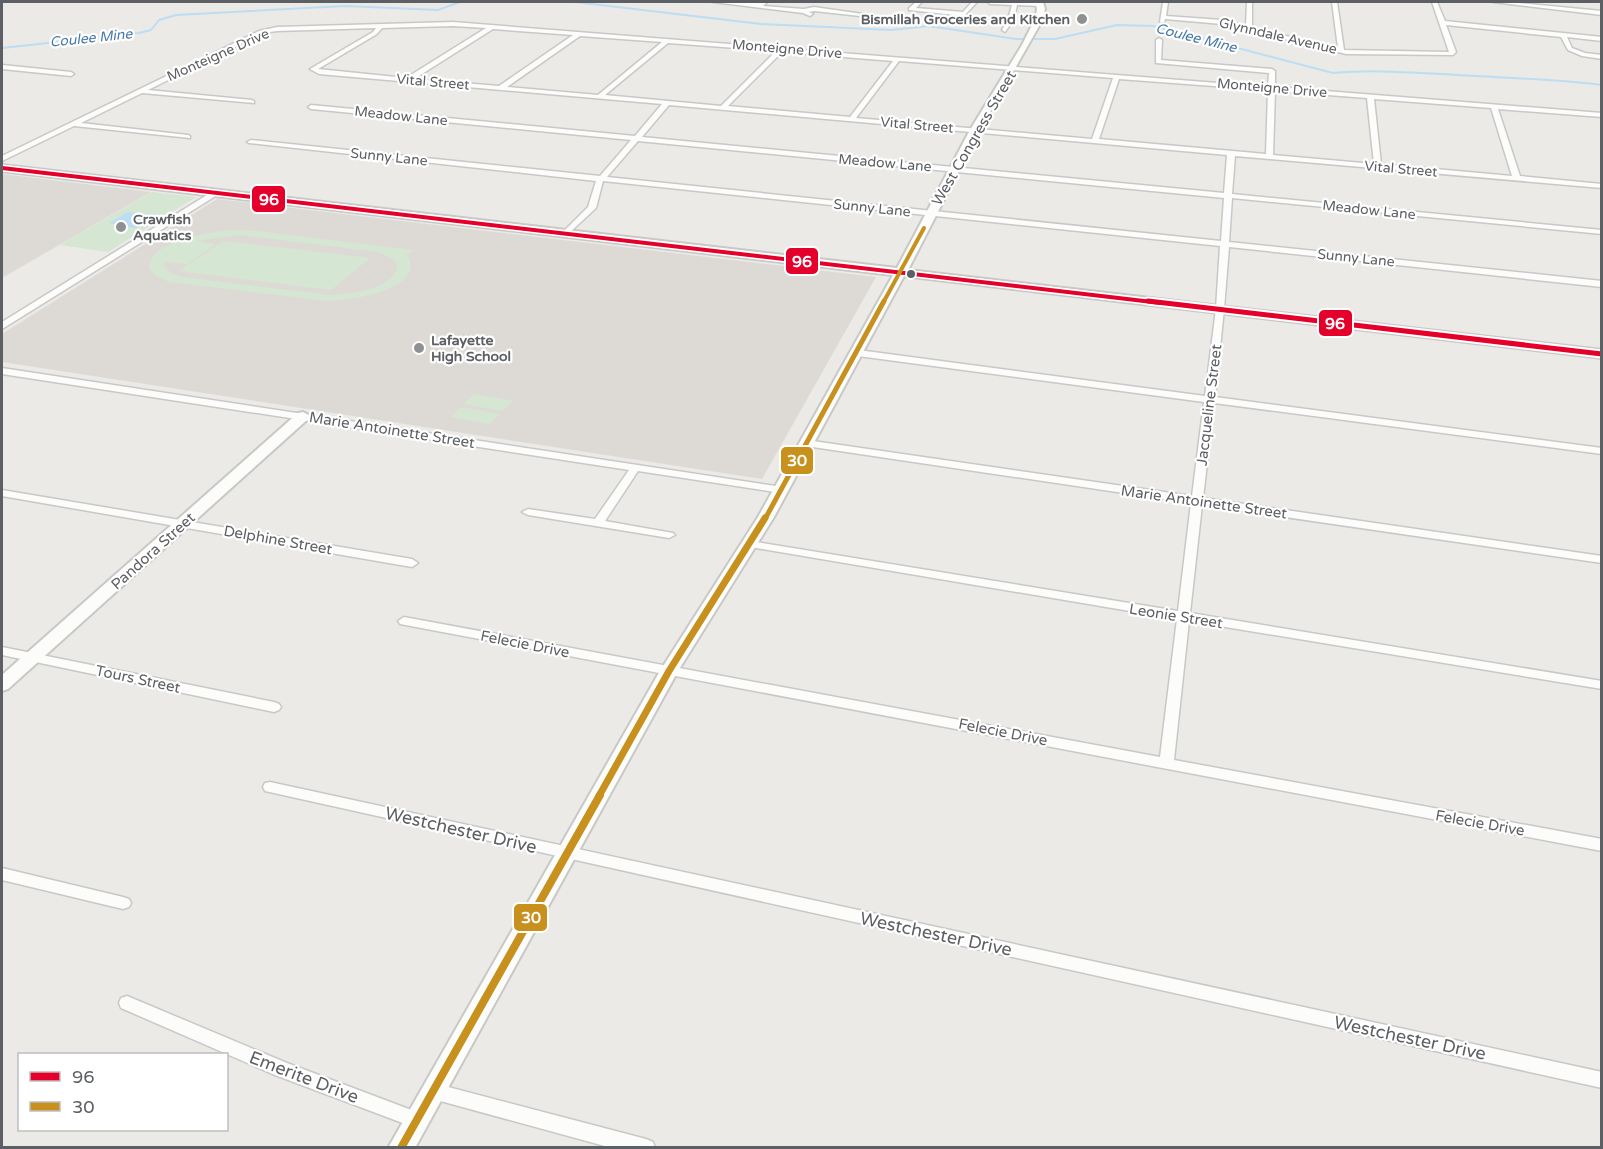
<svg xmlns="http://www.w3.org/2000/svg" width="1603" height="1149" viewBox="0 0 1603 1149" font-family="'Varela Round',sans-serif">
<style>
.education{fill:#dddad6}
.green{fill:#d5e6d2;fill-rule:evenodd}
.water{fill:#bcddf3}
.lines{fill:none;stroke-linecap:round;stroke-linejoin:round}
.stream{stroke:#bcddf3;stroke-width:2}
.street-casing{stroke:#c8c8c8;stroke-width:3}
.secondary-casing{stroke:#c8c8c7;stroke-width:4}
.street{fill:#fcfcfb;fill-rule:evenodd}
.secondary{fill:#fcfcfb;fill-rule:evenodd}
.bus-1-far1-casing{stroke:#fff;stroke-width:7}
.bus-1-casing{stroke:#fff;stroke-width:9}
.bus-2-far3-casing{stroke:#fff;stroke-width:7}
.bus-2-far2-casing{stroke:#fff;stroke-width:9}
.bus-2-far1-casing{stroke:#fff;stroke-width:11}
.bus-2-casing{stroke:#fff;stroke-width:13}
.bus-1-far1{stroke:#e4002b;stroke-width:4}
.bus-1{stroke:#e4002b;stroke-width:5}
.bus-2-far3{stroke:#c8911e;stroke-width:4}
.bus-2-far2{stroke:#c8911e;stroke-width:5}
.bus-2-far1{stroke:#c8911e;stroke-width:7}
.bus-2{stroke:#c8911e;stroke-width:8}
.poi-dot{fill:#8e9091;stroke:#fff;stroke-width:2}
.bus-dot{fill:#5c5f63;stroke:#fff;stroke-width:2}
.labels{text-anchor:middle;dominant-baseline:central;stroke-width:4.5;stroke-linejoin:round;paint-order:stroke}
.far-poi-label{font-size:14px;font-weight:bold;fill:#5c5f63;stroke:#fff;text-anchor:start}
.far-street-label{font-size:14px;fill:#5c5f63;stroke:#fff}
.far-water-label{font-size:14px;font-style:italic;fill:#467aaa;stroke:#fff}
.street-label{font-size:15px;fill:#5c5f63;stroke:#fff}
.near-street-label{font-size:18px;fill:#5c5f63;stroke:#fff}
.line-badge{stroke:#fff;stroke-width:2}
.badge-label{font-size:16px;text-anchor:middle;font-weight:bold;fill:#fff}
</style>
<rect width="100%" height="100%" fill="#ebeae6"/>
<path class="education" d="M2,174l149,18 -149,86z
M217,199l659,78 -114,202 -760,-117v-28z"/>
<path class="green" d="M152,192l44,5 -88,55 -48,-7z
M232,230l25,1 156,19 -6,5c21,35 -60,46 -80,46l-158,-19 -13,-6 -7,-7c-2,-28 62,-37 83,-39zM239,235l140,17 16,8 2,8c-8,23 -47,26 -67,27l-149,-18 -10,-4 -7,-8v-3l23,2 29,-20 -20,-3z
M223,241l147,17 -39,32 -152,-19z
M474,394l39,7 -10,10 -39,-7z
M461,407l39,7 -10,10 -39,-7z"/>
<path class="water" d="M128,212l30,3 -22,13 -27,-5z"/>
<g class="lines">
<path class="stream" d="M575,2l186,22 130,6 38,-4 87,13h39l62,-14 36,1 180,47c42,-4 83,0 125,2 49,3 96,4 144,10
M2,48l137,-15 12,-3 8,-10 17,-5 169,-9 93,4 22,-8"/>
<defs>
<path id="street" d="M713,2l46,1 8,-1 -4,4 41,3 10,-2 49,7 -3,2 -46,-5 -5,1 4,2 -3,2 -7,-3z
M916,2h6l-6,6 47,4 9,-10h5l-13,14 -55,-6v-2z
M988,2h52l3,2 -3,2 -23,-1 -3,14 -9,13 -3,-2 6,-11 4,-14 -22,-1z
M1163,2h5l-2,14 56,4 24,6 1,-24h5v26l86,20 -6,-46h5l7,48 105,2 -17,-50h5l8,19 157,16v4l-35,-4 5,11 13,5 17,2v4l-20,-3 -14,-6 -7,-13 -115,-12 10,27 -3,3 -107,-1 -124,-30 -57,-5 -1,3h-4z
M1493,2h14l95,9v4z
M453,22l815,65 1,-14 -113,-10v-23l3,-2 3,2 -1,20 111,9 3,2v16l327,26v4l-104,-8 22,67 82,8v4l-367,-32 -3,38 370,36v4l-370,-36 -3,44 373,39v6l-373,-40 -5,62 -9,88 387,51v6l-388,-51 -11,95 399,58v7l-400,-58 -12,108 412,68v8l-413,-68 -15,139 428,79v12l-1202,-227 -2,-3 6,-4 756,140 17,-138 -427,-72 -6,-3 6,-3 428,70 13,-108 -385,-57 -5,-3 5,-3 386,56 12,-94 -346,-46 -5,-3 5,-3 347,46 11,-87 4,-63 -617,-65 -7,27 -29,27 -4,-2 1,-2 24,-24 8,-26 -347,-38 -2,-1 4,-2 349,36 31,-36 -320,-31 -3,-2 3,-2 324,31 27,-32 -343,-30 -9,-5 63,-37 3,-4 -99,3 -14,2 -115,57 104,10 2,1v2l-112,-10 -61,30 107,12 2,1v2l-116,-12 -72,35v-5l257,-125 18,-4zM453,26l33,2 -80,50 -88,-9 59,-35 5,-6zM493,29l80,6 -74,51 -85,-7zM580,36l82,6 -64,53 -91,-8zM668,43l108,8 -55,55 -116,-11zM782,52l111,9 -43,56 -122,-11zM899,61l214,17 -21,61 -236,-21zM1119,79l149,11 -2,64 -167,-15zM1275,91l92,7 7,66 -101,-9zM1374,99l117,9 21,68 -131,-12zM669,105l558,50 -3,38 -582,-56zM638,141l586,57 -3,43 -614,-64z
M2,65l69,7 3,2 -3,2 -69,-7z
M215,190l7,2 -220,137v-7z
M2,368l780,119 6,3 -6,3 -144,-22 -33,50 68,12 2,2 -6,3 -141,-23 -6,-3 6,-3 67,10 34,-49 -627,-96z
M2,490l410,69 6,4 -6,4 -410,-71z
M2,647l272,55 5,2 2,3 -2,3 -5,2 -272,-57z
M270,782l1332,290v16l-1337,-297 -2,-4 2,-4z
M2,868l121,29 6,2 2,4 -2,4 -6,2 -121,-29z
M127,996l160,67 135,51 3,6 -3,6 -6,2 -141,-53 -154,-67 -2,-5 2,-5z
M433,1083l213,56 7,3 2,6h-43l-179,-49 -6,-2 -3,-6 3,-6z"/>
<path id="secondary" d="M1035,2h8l2,7 -2,10 -63,111 -72,140 694,80v8l-698,-82 -130,241 -96,154 -263,477h-27l272,-477 98,-154 135,-242 -891,-104v-6l895,103 73,-138 52,-85 13,-26 2,-10z
M303,412l7,4 -2,3 -300,270 -6,2v-16l296,-262z"/>
</defs>
<use href="#street" class="street-casing"/>
<use href="#secondary" class="secondary-casing"/>
<use href="#street" class="street"/>
<use href="#secondary" class="secondary"/>
<defs>
<path id="bus-1-far1" d="M2,168l1159,135"/>
<path id="bus-1" d="M1148,301l454,53"/>
<path id="bus-2-far3" d="M883,303l41,-75"/>
<path id="bus-2-far2" d="M765,519l119,-218"/>
<path id="bus-2-far1" d="M599,796l70,-125 96,-153"/>
<path id="bus-2" d="M401,1148l199,-353"/>
</defs>
<use href="#bus-1-far1" class="bus-1-far1-casing"/>
<use href="#bus-1" class="bus-1-casing"/>
<use href="#bus-2-far3" class="bus-2-far3-casing"/>
<use href="#bus-2-far2" class="bus-2-far2-casing"/>
<use href="#bus-2-far1" class="bus-2-far1-casing"/>
<use href="#bus-2" class="bus-2-casing"/>
<use href="#bus-1-far1" class="bus-1-far1"/>
<use href="#bus-1" class="bus-1"/>
<use href="#bus-2-far3" class="bus-2-far3"/>
<use href="#bus-2-far2" class="bus-2-far2"/>
<use href="#bus-2-far1" class="bus-2-far1"/>
<use href="#bus-2" class="bus-2"/>
</g>
<g class="poi-dot">
<circle cx="1082" cy="19" r="6"/>
<circle cx="121" cy="227" r="6"/>
<circle cx="419" cy="348" r="6"/>
</g>
<circle class="bus-dot" cx="911" cy="274" r="5"/>
<g class="labels">
<g class="far-poi-label">
<text x="1070" y="19" text-anchor="end">Bismillah Groceries and Kitchen</text>
<text x="133" y="219">Crawfish<tspan x="133" dy="16">Aquatics</tspan></text>
<text x="431" y="340">Lafayette<tspan x="431" dy="16">High School</tspan></text>
</g>
<g class="far-street-label">
<text transform="translate(1278 36) rotate(13)">Glynndale Avenue</text>
<text transform="translate(787 49) rotate(5)">Monteigne Drive</text>
<text transform="translate(218 55) rotate(-24)">Monteigne Drive</text>
<text transform="translate(433 82) rotate(5)">Vital Street</text>
<text transform="translate(1272 88) rotate(5)">Monteigne Drive</text>
<text transform="translate(401 116) rotate(6)">Meadow Lane</text>
<text transform="translate(917 125) rotate(5)">Vital Street</text>
<text transform="translate(389 157) rotate(6)">Sunny Lane</text>
<text transform="translate(885 163) rotate(5)">Meadow Lane</text>
<text transform="translate(1401 169) rotate(5)">Vital Street</text>
<text transform="translate(872 208) rotate(6)">Sunny Lane</text>
<text transform="translate(1369 210) rotate(6)">Meadow Lane</text>
<text transform="translate(1356 258) rotate(6)">Sunny Lane</text>
</g>
<g class="far-water-label">
<text transform="translate(91 38) rotate(-6)">Coulee Mine</text>
<text transform="translate(1196 38) rotate(14)">Coulee Mine</text>
</g>
<g class="street-label">
<text transform="translate(974 138) rotate(-60)">West Congress Street</text>
<text transform="translate(1209 405) rotate(-83)">Jacqueline Street</text>
<text transform="translate(392 430) rotate(9)">Marie Antoinette Street</text>
<text transform="translate(1204 502) rotate(8)">Marie Antoinette Street</text>
<text transform="translate(278 540) rotate(10)">Delphine Street</text>
<text transform="translate(153 551) rotate(-42)">Pandora Street</text>
<text transform="translate(1176 616) rotate(9)">Leonie Street</text>
<text transform="translate(525 644) rotate(11)">Felecie Drive</text>
<text transform="translate(138 679) rotate(12)">Tours Street</text>
<text transform="translate(1003 732) rotate(11)">Felecie Drive</text>
<text transform="translate(1480 823) rotate(10)">Felecie Drive</text>
</g>
<g class="near-street-label">
<text transform="translate(461 830) rotate(13)">Westchester Drive</text>
<text transform="translate(936 934) rotate(12)">Westchester Drive</text>
<text transform="translate(1410 1038) rotate(12)">Westchester Drive</text>
<text transform="translate(304 1077) rotate(21)">Emerite Drive</text>
</g>
</g>
<g class="line-badge">
<rect x="251" y="185" width="35" height="28" rx="6" fill="#e4002b"/>
<rect x="785" y="247" width="34" height="28" rx="6" fill="#e4002b"/>
<rect x="1318" y="309" width="35" height="28" rx="6" fill="#e4002b"/>
<rect x="780" y="446" width="34" height="29" rx="6" fill="#c8911e"/>
<rect x="513" y="903" width="35" height="29" rx="6" fill="#c8911e"/>
</g>
<g class="badge-label">
<text x="269" y="205">96</text>
<text x="802" y="267">96</text>
<text x="1335" y="329">96</text>
<text x="797" y="466">30</text>
<text x="531" y="923">30</text>
</g>
<rect width="1603" height="1149" fill="none" stroke="#5c5f63" stroke-width="6"/>
<rect x="18" y="1053" width="210" height="78" fill="#ffffff" stroke="#bebfc1" stroke-width="1.5"/>
<rect x="30" y="1072" width="30" height="9" fill="#e4002b" stroke="#bebfc1" stroke-width="1.5"/>
<text x="72" y="1083" font-size="18" fill="#5c5f63">96</text>
<rect x="30" y="1102" width="30" height="9" fill="#c8911e" stroke="#bebfc1" stroke-width="1.5"/>
<text x="72" y="1113" font-size="18" fill="#5c5f63">30</text>
</svg>
